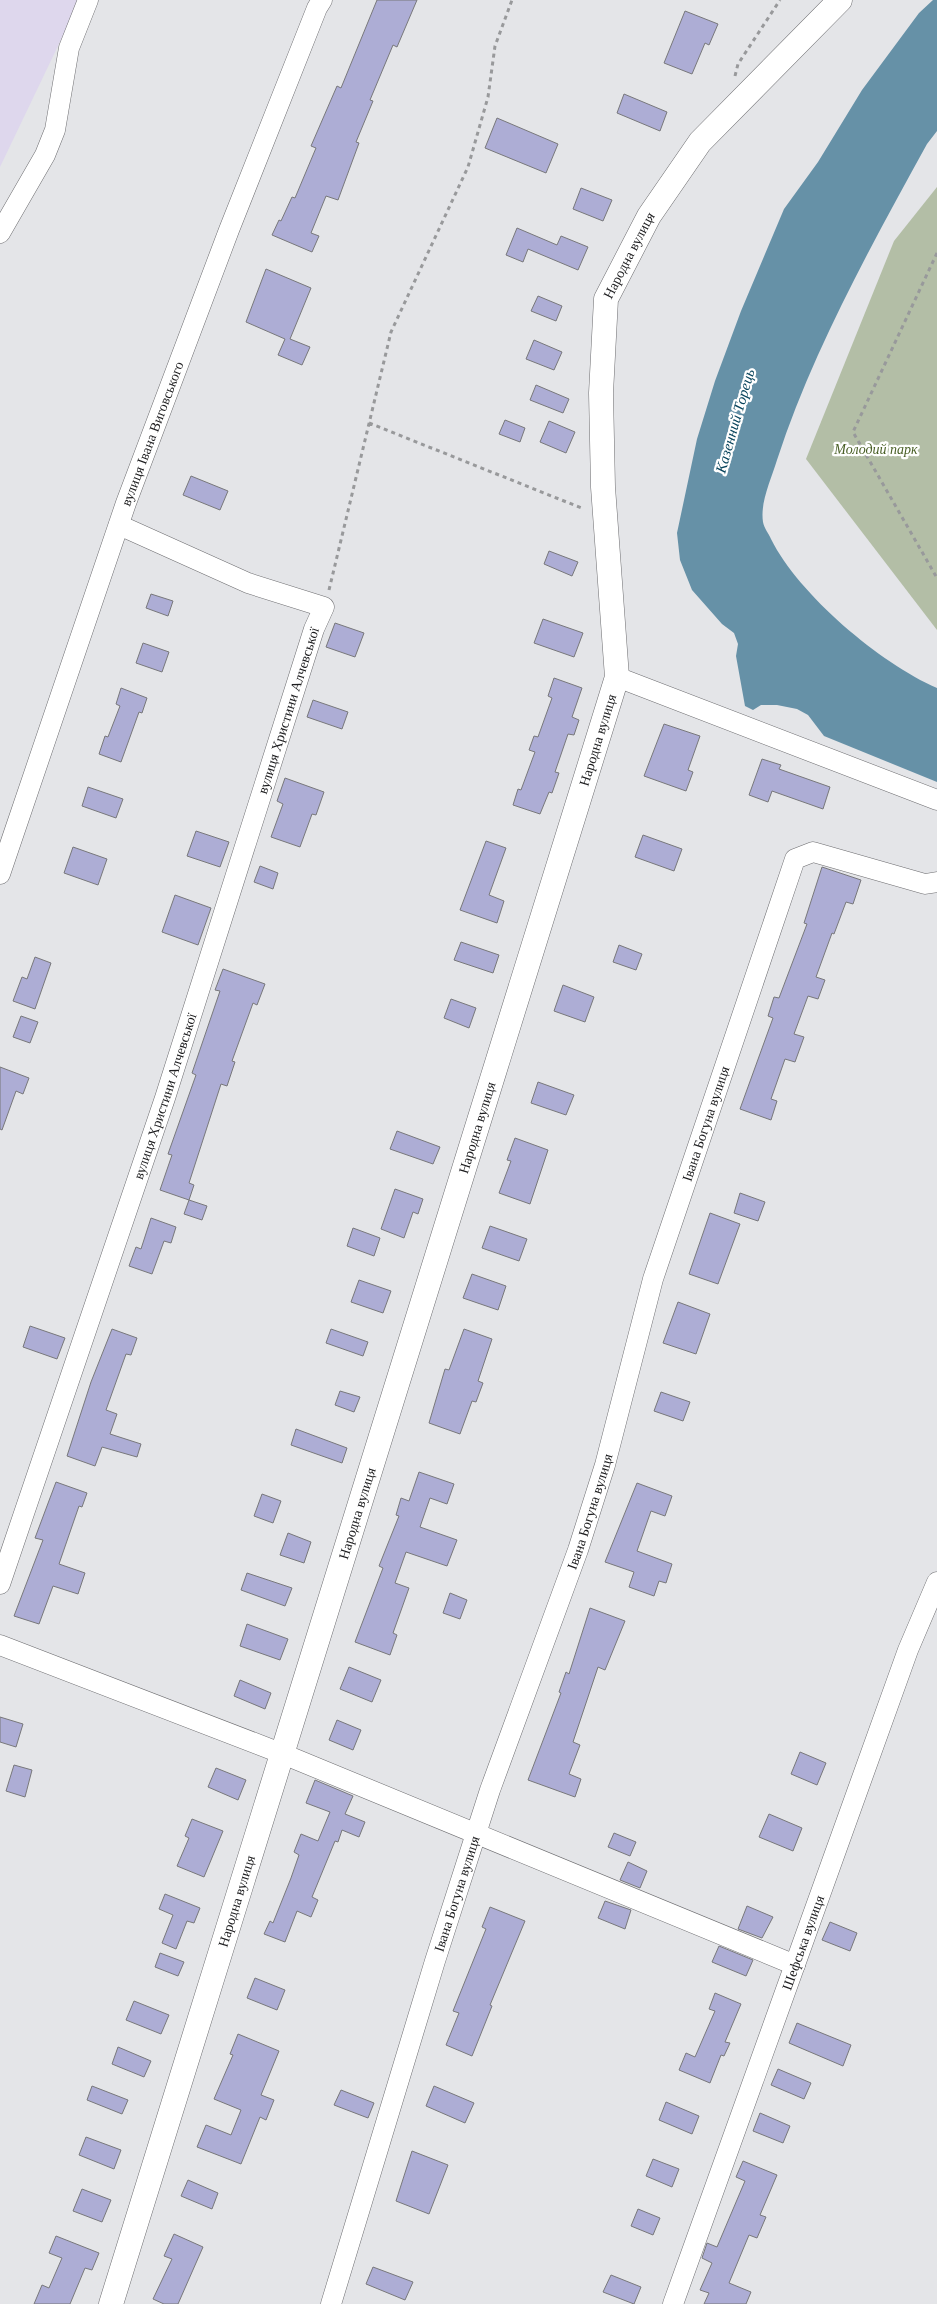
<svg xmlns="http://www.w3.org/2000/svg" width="937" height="2304" viewBox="0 0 937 2304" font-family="'Times New Roman',serif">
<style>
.industrial{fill:#ded7ed}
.green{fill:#b3bea6}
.water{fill:#6691a7}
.building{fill:#adadd5;stroke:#78787b}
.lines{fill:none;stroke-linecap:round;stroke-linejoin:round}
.minor-casing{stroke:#6d6d70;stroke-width:21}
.tertiary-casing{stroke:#6d6d70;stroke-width:25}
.path{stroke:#98999b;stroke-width:3;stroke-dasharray:4 4;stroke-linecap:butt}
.minor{stroke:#fff;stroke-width:20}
.tertiary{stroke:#fff;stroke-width:24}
.labels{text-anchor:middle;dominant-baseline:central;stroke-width:4.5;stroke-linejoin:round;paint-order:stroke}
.street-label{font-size:14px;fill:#1d1d1f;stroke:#fff}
.park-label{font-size:14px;font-style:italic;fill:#4a6027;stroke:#fff}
.water-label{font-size:15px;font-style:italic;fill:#08445c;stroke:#fff}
</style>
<rect width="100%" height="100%" fill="#e4e5e8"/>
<path class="industrial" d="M0,0h80l-80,167z"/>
<path class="green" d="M937,187v443l-131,-171 88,-218z"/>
<path class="water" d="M933,0h4v131l-10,13c-56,102 -114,206 -150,316 -6,20 -17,42 -14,62 1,6 6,12 8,17 28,56 109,124 166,149v94l-113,-46 -16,-21 -11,-6 -20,-4h-16l-8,5 -8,-4 -9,-50 2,-12 -4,-11 -12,-9 -30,-34 -12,-30 -3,-27 20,-94 18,-58 26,-70 43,-102 34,-47 44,-72 57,-77z"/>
<path class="building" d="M377,0h40l-20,47 -4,-2 -23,55 3,1 -17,41 3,1 -21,57 -12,-4 -15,37 8,3 -7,16 -40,-17 7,-15 2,1 11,-24 3,1 21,-50 -5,-2 26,-60 4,2z
M685,11l33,13 -9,21 -4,-2 -13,31 -28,-11z
M624,94l43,18 -7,19 -43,-18z
M497,118l61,26 -12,29 -61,-25z
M581,188l31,12 -9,21 -30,-12z
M517,228l40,17 4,-9 27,11 -10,23 -50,-21 -5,13 -17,-7z
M266,269l45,19 -21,51 20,8 -8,18 -24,-10 7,-16 -39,-17z
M538,296l24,10 -6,15 -25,-10z
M534,340l28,12 -8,18 -28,-11z
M536,385l33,14 -6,14 -33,-13z
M505,420l20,8 -5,14 -21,-8z
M549,421l26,11 -9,21 -26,-11z
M191,476l37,15 -8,19 -37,-15z
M549,551l29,11 -6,14 -28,-12z
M151,594l22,7 -5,15 -22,-8z
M543,619l40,14 -9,24 -40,-14z
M335,623l29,10 -9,24 -29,-10z
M143,643l26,9 -7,20 -26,-9z
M554,678l28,10 -10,29 7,3 -5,15 -6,-1 -13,38 4,1 -7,20 -3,-1 -9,22 -27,-9 5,-16 3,1 14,-38 -6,-2 5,-14 4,1 14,-39 -4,-2z
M121,688l26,10 -5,15 -3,-1 -18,50 -22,-8 6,-18 3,1 12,-31 -4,-2z
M313,700l35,12 -6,17 -35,-12z
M664,724l36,12 -12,34 5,2 -7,19 -42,-15z
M762,759l19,6 -2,4 51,18 -7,22 -51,-18 -4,11 -19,-7z
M285,778l39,14 -8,23 -4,-1 -12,33 -29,-10 12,-33 -6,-3z
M88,787l35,12 -7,19 -34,-12z
M196,831l33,11 -9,25 -33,-11z
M643,835l39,14 -8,22 -39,-14z
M486,841l20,7 -17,47 15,6 -7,22 -37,-13z
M73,847l34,12 -9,26 -34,-12z
M260,866l18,7 -5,16 -19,-7z
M822,867l39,13 -8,24 -7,-2 -12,32 -2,-1 -16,44 9,3 -7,19 -10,-3 -14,38 10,3 -9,25 -10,-3 -14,40 6,2 -6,19 -31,-11 33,-91 -5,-2 6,-19 5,1 28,-74 -3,-1z
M175,895l36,13 -13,37 -36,-13z
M461,942l38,13 -6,18 -39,-13z
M619,945l23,9 -6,16 -23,-8z
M35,957l16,6 -16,46 -22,-8 9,-24 5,2z
M223,969l42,15 -8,21 -4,-2 -21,58 3,1 -8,24 -6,-2 -32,99 5,2 -5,15 -29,-10 12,-35 -4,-1 28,-79 -4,-2 28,-82 -5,-1z
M563,985l31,12 -9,25 -31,-11z
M451,999l25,9 -7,20 -25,-10z
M21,1016l17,6 -8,21 -17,-6z
M0,1067l29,11 -6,16 -7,-3 -14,39 -2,-1z
M538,1082l36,13 -8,20 -35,-12z
M397,1131l43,16 -7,17 -43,-15z
M515,1138l33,12 -18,54 -31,-11 12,-32 -4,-1z
M395,1189l28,10 -5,15 -5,-2 -9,26 -23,-9z
M740,1193l25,9 -7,19 -24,-8z
M189,1200l18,6 -5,14 -18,-6z
M710,1213l30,11 -22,60 -29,-10z
M151,1218l25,9 -5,16 -7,-2 -12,33 -23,-8 7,-19 5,2z
M490,1226l37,13 -8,22 -37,-13z
M353,1228l27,10 -6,18 -27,-10z
M472,1274l34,12 -8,24 -35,-12z
M359,1280l32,11 -8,22 -32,-11z
M678,1302l32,12 -14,40 -33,-11z
M30,1326l35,12 -8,21 -34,-12z
M112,1329l25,9 -6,17 -5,-1 -20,56 11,4 -7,20 31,10 -4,13 -35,-10 -7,19 -28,-10 24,-74z
M331,1329l37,13 -5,14 -37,-13z
M464,1329l28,10 -14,42 5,2 -7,19 -4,-1 -12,33 -31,-11 16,-54 4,1z
M340,1391l20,6 -6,15 -19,-7z
M661,1392l29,10 -7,19 -29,-10z
M296,1429l51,19 -5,15 -51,-18z
M419,1472l35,12 -7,20 -17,-6 -10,29 37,13 -10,26 -41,-14 -11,31 14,5 -16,45 4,2 -7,20 -35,-13 28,-74 -4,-2 20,-50 -3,-1 5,-17 8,3z
M56,1482l31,11 -5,14 -3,-1 -20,58 26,9 -7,21 -25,-8 -14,38 -25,-8 29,-76 -8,-2z
M637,1483l35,13 -7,20 -14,-5 -14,40 35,13 -6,19 -7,-2 -5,15 -25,-9 5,-15 -29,-10z
M262,1494l19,7 -8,22 -19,-7z
M288,1533l23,9 -7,21 -24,-8z
M247,1573l45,15 -7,18 -44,-16z
M450,1593l17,7 -7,19 -17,-6z
M590,1608l35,13 -20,49 -7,-3 -25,75 7,3 -11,29 12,5 -6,18 -47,-17 33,-87 -2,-1 7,-20 3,2z
M247,1624l41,15 -8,21 -40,-14z
M349,1667l32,13 -9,22 -32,-13z
M240,1680l31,13 -6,16 -31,-13z
M0,1717l23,7 -7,23 -16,-5z
M337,1720l24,10 -8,20 -24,-10z
M800,1752l26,11 -9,22 -26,-11z
M14,1765l18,5 -7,27 -19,-6z
M216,1768l30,12 -8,20 -30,-13z
M315,1780l38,16 -8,18 20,8 -6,15 -17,-7 -4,12 -3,-1 -23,56 6,3 -7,17 -14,-6 -12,31 -21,-8 6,-13 3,2 18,-45 8,-23 -5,-3 7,-18 17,7 12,-29 -24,-9z
M769,1814l33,14 -9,23 -34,-14z
M192,1819l31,12 -19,46 -27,-11 12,-28 -4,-2z
M614,1833l22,9 -6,14 -22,-9z
M628,1862l19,9 -7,17 -20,-8z
M165,1894l35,14 -6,15 -7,-2 -11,28 -14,-6 11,-28 -14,-6z
M605,1901l26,9 -6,19 -27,-11z
M747,1906l26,11 -11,21 -24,-9z
M490,1907l35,14 -35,84 2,1 -20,50 -26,-11 13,-32 -6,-2 33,-82 -4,-2z
M830,1922l27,11 -7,18 -28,-11z
M719,1946l34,14 -7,16 -34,-14z
M160,1953l24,9 -6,14 -23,-9z
M255,1978l30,12 -8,20 -30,-12z
M715,1993l26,11 -16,38 5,1 -6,13 -3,-1 -11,28 -31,-13 7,-17 9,4 20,-46 -6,-2z
M134,2001l35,14 -8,19 -35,-14z
M797,2023l54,22 -8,21 -54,-23z
M238,2034l41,17 -18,44 13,5 -8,20 -6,-3 -19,47 -44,-17 9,-22 25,10 10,-25 -27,-11 19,-44 -3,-1z
M118,2047l33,14 -7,16 -32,-13z
M778,2069l33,14 -7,16 -33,-14z
M92,2086l36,14 -6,14 -35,-14z
M434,2086l40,17 -9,20 -39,-17z
M341,2090l33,13 -6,15 -34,-13z
M666,2102l33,14 -7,18 -33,-14z
M760,2113l30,13 -7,17 -30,-12z
M86,2137l35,13 -7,19 -35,-14z
M412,2151l36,14 -19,49 -33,-13z
M653,2159l26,10 -7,18 -26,-11z
M743,2161l34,14 -17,40 6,2 -9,21 -8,-3 -20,48 22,9 -5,12h-42l5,-11 -9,-3 12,-27 -10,-5 5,-15 10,4 28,-66 -9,-4z
M188,2180l30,13 -6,16 -31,-13z
M82,2189l29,11 -9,22 -29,-11z
M638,2209l22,9 -7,17 -22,-9z
M174,2234l29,13 -25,57h-14l-11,-5 19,-40 -8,-3z
M56,2236l43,17 -7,17 -7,-2 -15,36h-36l8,-19 7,3 13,-30 -13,-5z
M373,2267l40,15 -8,18 -39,-16z
M611,2275l30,12 -7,17 -31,-12z"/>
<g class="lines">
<defs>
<g id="minor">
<path d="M0,233l45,-78 10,-25 14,-82 19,-48"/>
<path d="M617,677l320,123"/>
<path id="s1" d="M0,874l126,-371 103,-273 88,-222 5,-8"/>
<path id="s2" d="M0,1584l165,-486 149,-469 10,-22 -76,-24 -129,-58"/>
<path d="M0,1645l283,109 512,211"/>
<path id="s3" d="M331,2304l104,-343 55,-171 88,-240 27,-85 48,-186 142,-420 18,-7 112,32 12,-2"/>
<path id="s4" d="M673,2304l235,-654 29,-68"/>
</g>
<g id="tertiary">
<path id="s5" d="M111,2304l506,-1627 -14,-190 -2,-94 5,-94 43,-83 51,-74 140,-142"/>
</g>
</defs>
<use href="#minor" class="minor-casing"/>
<use href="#tertiary" class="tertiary-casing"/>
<path class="path" d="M735,76l3,-12 42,-64
M937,253l-84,179 84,146
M369,423l215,86
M329,590l62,-258 77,-165 20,-70 7,-51 17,-46"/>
<use href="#minor" class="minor"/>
<use href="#tertiary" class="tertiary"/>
</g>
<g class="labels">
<g class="street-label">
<text stroke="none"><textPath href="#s5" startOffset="2132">Народна вулиця</textPath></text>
<text stroke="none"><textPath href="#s1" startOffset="466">вулиця Івана Виговського</textPath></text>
<text stroke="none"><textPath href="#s2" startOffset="920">вулиця Христини Алчевської</textPath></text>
<text stroke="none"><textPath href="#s5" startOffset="1638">Народна вулиця</textPath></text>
<text stroke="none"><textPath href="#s2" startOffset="515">вулиця Христини Алчевської</textPath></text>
<text stroke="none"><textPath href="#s3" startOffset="1239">Івана Богуна вулиця</textPath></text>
<text stroke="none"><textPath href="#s5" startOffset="1232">Народна вулиця</textPath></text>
<text stroke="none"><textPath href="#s3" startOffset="834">Івана Богуна вулиця</textPath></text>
<text stroke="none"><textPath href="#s5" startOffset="828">Народна вулиця</textPath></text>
<text stroke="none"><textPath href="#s3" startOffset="429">Івана Богуна вулиця</textPath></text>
<text stroke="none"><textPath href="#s5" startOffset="422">Народна вулиця</textPath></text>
<text stroke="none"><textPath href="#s4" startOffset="384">Шефська вулиця</textPath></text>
</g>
<g class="park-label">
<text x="876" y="449">Молодий парк</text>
</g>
<g class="water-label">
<text transform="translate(735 421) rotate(-74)">Казенний Торець</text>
</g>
</g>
</svg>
